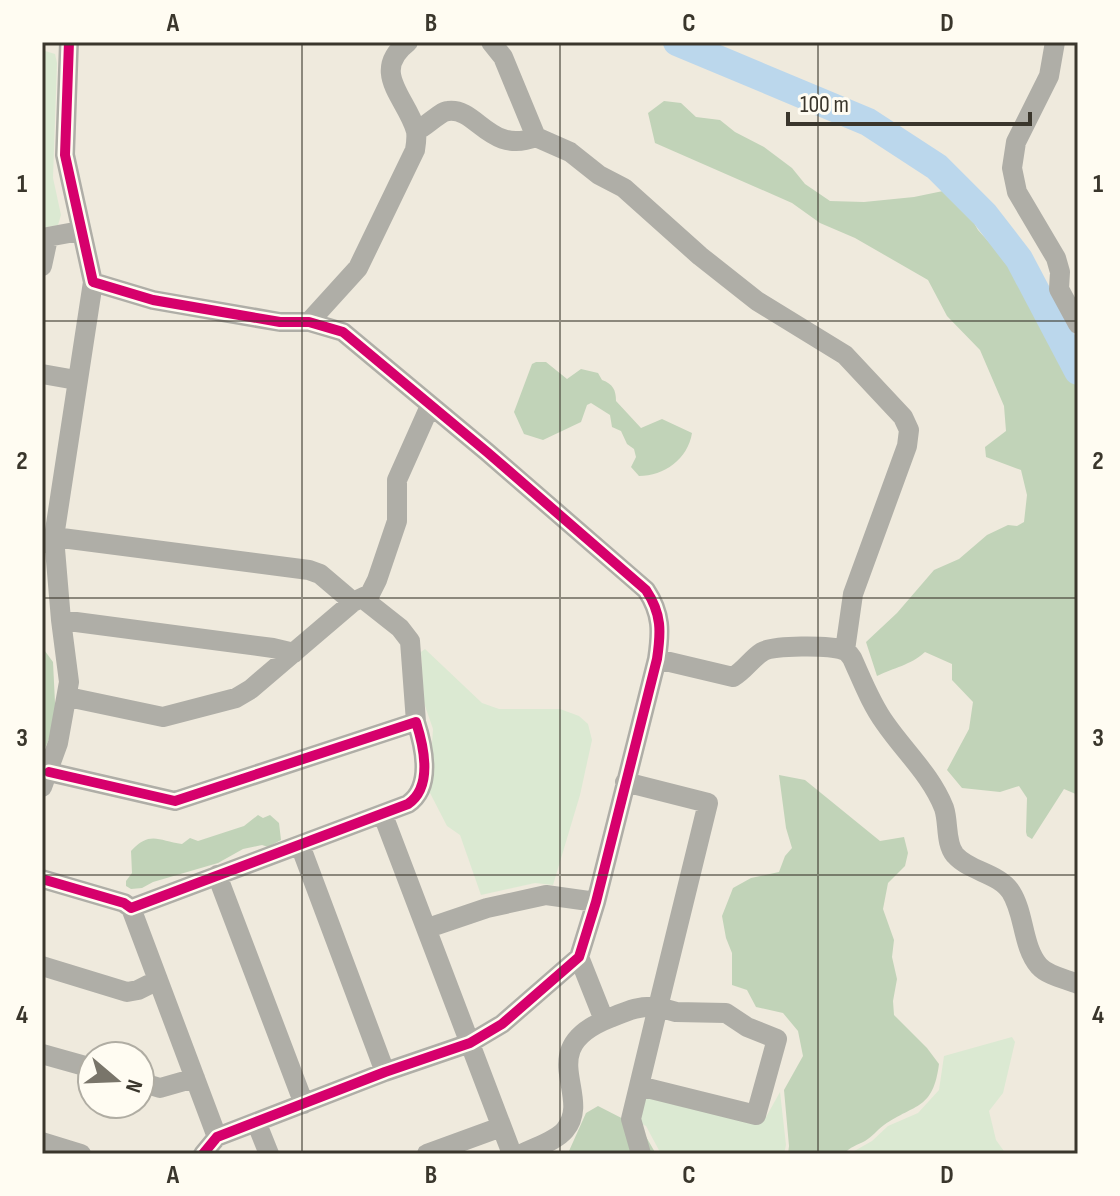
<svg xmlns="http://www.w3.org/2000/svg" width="1120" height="1196" viewBox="0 0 1120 1196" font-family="'Sofia Sans Condensed',sans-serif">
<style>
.green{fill:#dbe9d2}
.forest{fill:#c1d3b8}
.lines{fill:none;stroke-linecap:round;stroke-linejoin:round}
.river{stroke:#bbd7ec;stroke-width:28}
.street{stroke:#afaea7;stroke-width:20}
.cycleway-casing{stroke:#fffcf2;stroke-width:15}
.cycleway{stroke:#d6006c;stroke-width:10}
.grid{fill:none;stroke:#3a362c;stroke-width:2;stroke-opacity:0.55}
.neatline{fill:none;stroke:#3a362c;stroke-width:3}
.grid-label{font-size:26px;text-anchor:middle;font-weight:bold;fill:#3a362c}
</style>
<rect width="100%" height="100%" fill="#efeadd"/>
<path class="green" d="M42,50l13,4 2,9 -4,115 8,37 -3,10 -16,3z
M425,649l57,54 17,6h61l19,7 9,8 4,16 -12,55 -27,90 -18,-2 -54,12 -21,-60 -13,-9 -18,-35 4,-62 -9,-26 -3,-51z
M1012,1037l3,5 -12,51 -14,18 7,29 10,14h-157l23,-13 16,-15 30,-13 21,-23 5,-34z
M644,1092l115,29 7,-4 14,-25 6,53 -2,9h-123l-15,-28 -11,-5z"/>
<path class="forest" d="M664,101l17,2 15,14 24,3 15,12 29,15 28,21 13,16 25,17 34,1 50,-5 29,-6 23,18 12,21 47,52 53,108v405l-14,-6 -32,50 -5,-3 -1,-4 1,-34 -8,-12 -19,6 -38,-4 -15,-18 22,-41 4,-27 -21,-22v-16l-27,-12c-16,14 -30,15 -48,24l-11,-34 31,-29 37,-43 25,-11 28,-24 21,-10 9,1 7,-4 3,-27 -6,-25 -35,-13 -1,-10 21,-16 -2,-25 -24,-56 -33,-34 -19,-36 -73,-42 -35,-15 -28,-20 -137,-60 -7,-30z
M536,362h10l21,17 14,-10 17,4 4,7c11,4 14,10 14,21l25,27 21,-9 30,14c-4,26 -28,43 -53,43l-8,-9 5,-10 -2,-8 -7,-5 -6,-13 -9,-4 -2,-12 -19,-12 -4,2 -6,17 -38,18 -19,-6 -10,-22 18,-48z
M42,647l11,15 3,61 -14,32z
M779,775l26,5 75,61 24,-4 4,16 -3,13 -17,17 -5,26 11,31 -2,17 5,22 -4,22 1,14 33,33 12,16c-6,46 -23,39 -55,61 -7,5 -12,12 -19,16 -8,4 -15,6 -21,13h-56l1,-8 -5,-56 19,-34 -5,-25 -15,-18 -27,-6 -9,-17 -15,-5v-32l-6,-15 -4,-22 11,-28 18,-10 28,-6 6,-16 7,-8 -6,-20z
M258,815l5,3 7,-3 9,8 2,17 -13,7 -6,-2 -19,4 -25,14 -65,19 -11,6 -11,1 -5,-3v-5l6,-8 -1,-22c19,-21 28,-10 51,-7l8,-6 8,3 46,-15z
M598,1106l43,22 15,26h-95l8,-3 17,-38z"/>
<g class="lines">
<path class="river" d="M677,42l191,80 69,45 48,48 34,44 59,112"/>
<path class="street" d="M69,42l-4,113 28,127 60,18 127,22h29l34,10 144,120 159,138c16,24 15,42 11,69l-61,243 -17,55 -77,67 -32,19 -85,29 -168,65 -14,17
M491,42l12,15 33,80 34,15 29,23 25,13 76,68 57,45 88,54 58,62 6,13 -2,16 -54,148 -8,56
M1055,42l-6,34 -33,66 -4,26 5,24 39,66 4,14 -1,17 19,35
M416,131c10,-4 23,-19 32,-20 29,-4 41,44 88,26
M42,238l38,-7
M42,266l6,-28
M309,322l49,-54 57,-118c1,-6 2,-13 1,-19 -9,-33 -47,-59 -8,-89
M42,374l34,6
M43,543l11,-6 255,33 11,4 33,28
M362,598l38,30 10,13 6,81
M61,620l212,28 21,5
M657,659l76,18c12,-7 18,-18 29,-25 11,-7 67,-7 81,-2 4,1 6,4 9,8 10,22 19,46 33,65 20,29 46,52 59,85 5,15 1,35 11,47 15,17 44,18 56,37 14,22 11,54 28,74 9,10 27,13 39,18
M68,697l95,20 73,-19 15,-9 102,-87 17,-8 7,-14 20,-59v-41l33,-74
M42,787l16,-44 11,-61 -8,-62 -7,-83 39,-255
M383,815l129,339
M300,845l85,227
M217,875l87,229
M42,879l82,24 7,5 277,-104c25,-17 16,-57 8,-82l-241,79 -126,-29
M131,908l86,229
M428,928l59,-20 59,-13 50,7
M579,957l25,63
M42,966l85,26 11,-2 18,-9
M42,1054l50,14
M140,1082l20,6 35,-10
M639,1086l-8,33 10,35
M257,1124l12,30
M42,1142l39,12
M427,1154l74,-27
M522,1154c13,-7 34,-13 43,-24 29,-35 -34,-81 45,-112 17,-7 30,-13 48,-11l-19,79 117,29 21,-76 -30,-12 -21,-14 -50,-1 -18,-5 50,-204 -83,-21"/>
<defs>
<path id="cycleway" d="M69,42l-4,113 28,127 60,18 127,22h29l34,10 144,120 159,138c16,24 15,42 11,69l-61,243 -17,55 -77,67 -32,19 -85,29 -168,65 -14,17
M42,879l82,24 7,5 277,-104c25,-17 16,-57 8,-82l-241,79 -126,-29"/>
</defs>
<use href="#cycleway" class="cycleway-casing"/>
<use href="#cycleway" class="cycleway"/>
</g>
<path class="grid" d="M302,42v1112M560,42v1112M818,42v1112M42,321h1036M42,598h1036M42,875h1036"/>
<rect width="1120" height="1196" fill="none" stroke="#fffcf2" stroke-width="88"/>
<g transform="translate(116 1080) rotate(109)"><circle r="38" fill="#fffcf2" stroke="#b0ada3" stroke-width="2"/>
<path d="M0-6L14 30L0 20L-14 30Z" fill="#79756a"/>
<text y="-12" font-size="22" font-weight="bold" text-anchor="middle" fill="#3a362c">N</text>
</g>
<path d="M788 112v12h242v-12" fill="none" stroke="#3a362c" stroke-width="4"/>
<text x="800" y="112" font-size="24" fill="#3a362c" stroke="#fffcf2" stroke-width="6" paint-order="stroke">100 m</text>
<rect x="44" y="44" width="1032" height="1108" class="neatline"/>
<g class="grid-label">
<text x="173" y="31">A</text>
<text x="431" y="31">B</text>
<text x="689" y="31">C</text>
<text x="947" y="31">D</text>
<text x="22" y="192">1</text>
<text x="1098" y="192">1</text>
<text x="22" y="469">2</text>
<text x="1098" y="469">2</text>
<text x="22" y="746">3</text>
<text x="1098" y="746">3</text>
<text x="22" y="1023">4</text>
<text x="1098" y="1023">4</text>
<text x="173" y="1183">A</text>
<text x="431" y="1183">B</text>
<text x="689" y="1183">C</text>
<text x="947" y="1183">D</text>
</g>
</svg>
